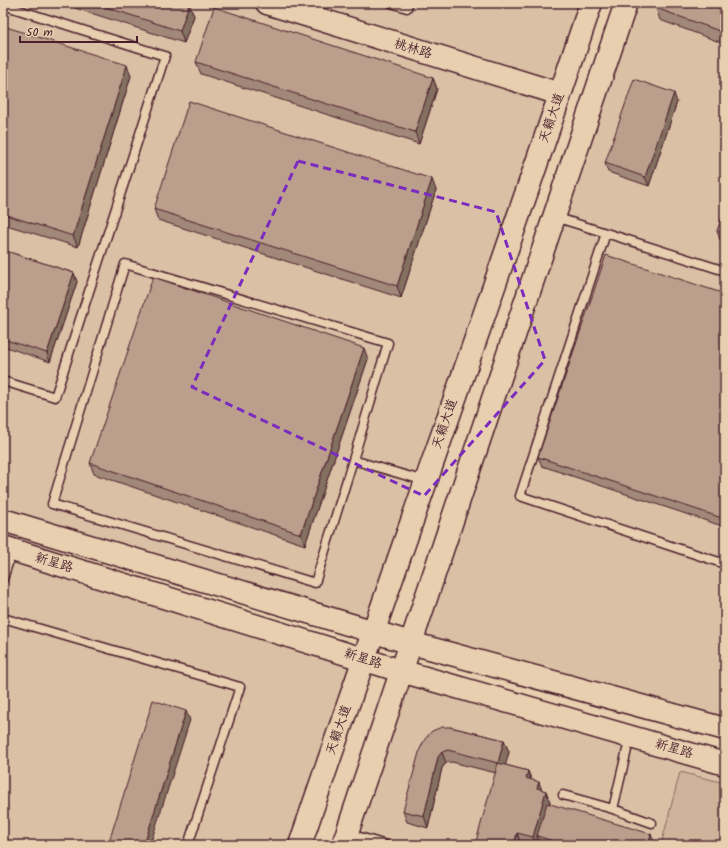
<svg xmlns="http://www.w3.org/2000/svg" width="728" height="848" viewBox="0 0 728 848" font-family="Kalam,'LXGW WenKai TC',sans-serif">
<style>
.built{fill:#dac0a5}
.green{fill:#cfb39a;stroke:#8c6962}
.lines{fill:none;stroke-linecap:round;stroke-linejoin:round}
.lane-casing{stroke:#4a1f2b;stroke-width:11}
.secondary-casing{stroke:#4a1f2b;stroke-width:25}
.lane{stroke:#e8cfb0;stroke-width:8}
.secondary{stroke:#e8cfb0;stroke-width:22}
.wall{fill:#a18878;stroke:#4a1f2b}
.shaded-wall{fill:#836f61;stroke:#4a1f2b}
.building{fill:#bb9e8b;stroke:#4a1f2b}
.marked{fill:none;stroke:#7b2cbf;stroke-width:3;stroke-dasharray:8 5;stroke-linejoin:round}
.labels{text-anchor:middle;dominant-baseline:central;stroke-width:3;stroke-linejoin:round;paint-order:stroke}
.street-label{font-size:13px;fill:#4a1f2b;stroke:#e8cfb0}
</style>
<rect width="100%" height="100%" fill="#e8cfb0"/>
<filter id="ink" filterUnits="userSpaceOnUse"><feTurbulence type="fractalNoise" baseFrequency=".025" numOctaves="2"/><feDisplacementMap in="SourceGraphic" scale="8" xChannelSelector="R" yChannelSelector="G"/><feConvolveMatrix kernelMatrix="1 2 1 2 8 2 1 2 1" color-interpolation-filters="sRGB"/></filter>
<g filter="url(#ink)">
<path class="built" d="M3,3h587l-218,628 -369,-111z
M626,3h99v730l-314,-90z
M3,547l360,111 -63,187h-297z
M401,671l324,93v81h-382z"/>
<path class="green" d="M680,772l45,11v62h-64z"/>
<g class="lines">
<defs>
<path id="lane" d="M391,3l16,5 1,-5
M3,5l162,51 -110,341 -52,-16
M555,217l51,16
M725,271l-119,-38 -86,263 205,68
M353,460l35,-117 -263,-79 -73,240 263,79 38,-123 72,21
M3,579l9,-28
M3,618l237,69 -52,158
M563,795l50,14 17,-72
M613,809l39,14
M347,833l39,12"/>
<path id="secondary" d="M267,3l293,91
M3,520l408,123 314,86
M3,547l398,124 324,93
M300,845c95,-281 197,-560 291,-842
M343,845l283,-842"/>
</defs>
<use href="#lane" class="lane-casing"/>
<use href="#secondary" class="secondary-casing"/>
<use href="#lane" class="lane"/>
<use href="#secondary" class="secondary"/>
</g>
<path class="wall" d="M71,3h115l3,1 5,12 -10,27 -112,-36z
M656,8l69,2v34l-65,-24z
M3,26l128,50 -53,171 -75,-23z
M196,62l237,16 4,11 -18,55 -218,-70z
M677,102l-28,84 -41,-14 -3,-9z
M436,190l-35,108 -243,-78 -4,-11z
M725,210v32l-5,-2 -3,-9z
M3,250l71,23 3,9 -27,80 -47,-16z
M725,294v233l-183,-61 -4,-9z
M368,359l-63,186 -211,-71 -4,-11z
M450,727l54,13 5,12 -4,13 23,6 3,8 11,11 4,1 4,11v2l105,41h-115l-1,-3 -1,3h-17l-25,-72 -44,-11 -6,1 -4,5 -14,60 -21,-6 -4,-11z"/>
<path class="shaded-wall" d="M189,4l5,12 -10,27 -4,-12z
M127,65l4,11 -53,171 -5,-11z
M433,78l4,11 -18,55 -4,-12z
M674,93l3,9 -28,84 -4,-9z
M432,179l4,11 -35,108 -4,-12z
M74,273l3,9 -27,80 -3,-9z
M364,348l4,11 -63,186 -4,-11z
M186,711l4,9 -40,125h-6z
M504,740l5,12 -6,23 -5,-12z
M442,752l4,11 -4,5 -14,60 -4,-12 14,-59z
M528,771l4,12 -6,-5z
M539,782l4,11 -6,-5z
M546,791l4,11 -10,35 -3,-1 2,6 -1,3h-3l-2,-8z
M517,833l4,12h-7z
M651,834l4,11h-7z"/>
<path class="building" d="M93,3h93l3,1 -9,27z
M658,3h48l19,7v23l-69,-25z
M214,7l219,71 -18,54 -219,-70z
M3,26l124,39 -54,171 -70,-22z
M634,79l40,14 -29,84 -40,-14z
M189,101l243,78 -35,107 -243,-77z
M725,210v24l-8,-3z
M3,250l71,23 -27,80 -44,-14z
M606,255l119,39v225l-187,-62z
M153,277l211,71 -63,186 -211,-71z
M153,700l33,11 -42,134h-36z
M442,727h8l54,13 -6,23 -50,-13 -6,2 -4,5 -14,59 -21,-5 17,-62 5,-10 7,-8z
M498,763l30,8 -2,7 13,4 -2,6 9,3 -13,46 -16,-4 -3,12h-39z
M547,803l104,31 -3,11h-82l-29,-9z"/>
</g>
<path class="marked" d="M298,161l198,51 49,148 -121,136 -232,-109z"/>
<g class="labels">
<g class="street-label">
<text transform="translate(413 49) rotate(17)">桃林路</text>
<text transform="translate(552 118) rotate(-71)">天籁大道</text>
<text transform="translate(445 424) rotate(-71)">天籁大道</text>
<text transform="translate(54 563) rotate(17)">新星路</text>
<text transform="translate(363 659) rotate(18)">新星路</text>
<text transform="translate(339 730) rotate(-71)">天籁大道</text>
<text transform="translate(674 749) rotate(16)">新星路</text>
</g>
</g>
<rect width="728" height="848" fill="none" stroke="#e8cfb0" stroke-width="16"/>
<rect x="8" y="8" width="712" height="832" fill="none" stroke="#4a1f2b" stroke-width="1.5" filter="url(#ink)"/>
<path d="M20 36v6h117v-6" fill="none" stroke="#4a1f2b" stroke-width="2"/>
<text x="26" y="36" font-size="12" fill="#4a1f2b" stroke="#e8cfb0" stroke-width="3" paint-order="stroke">50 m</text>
</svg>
